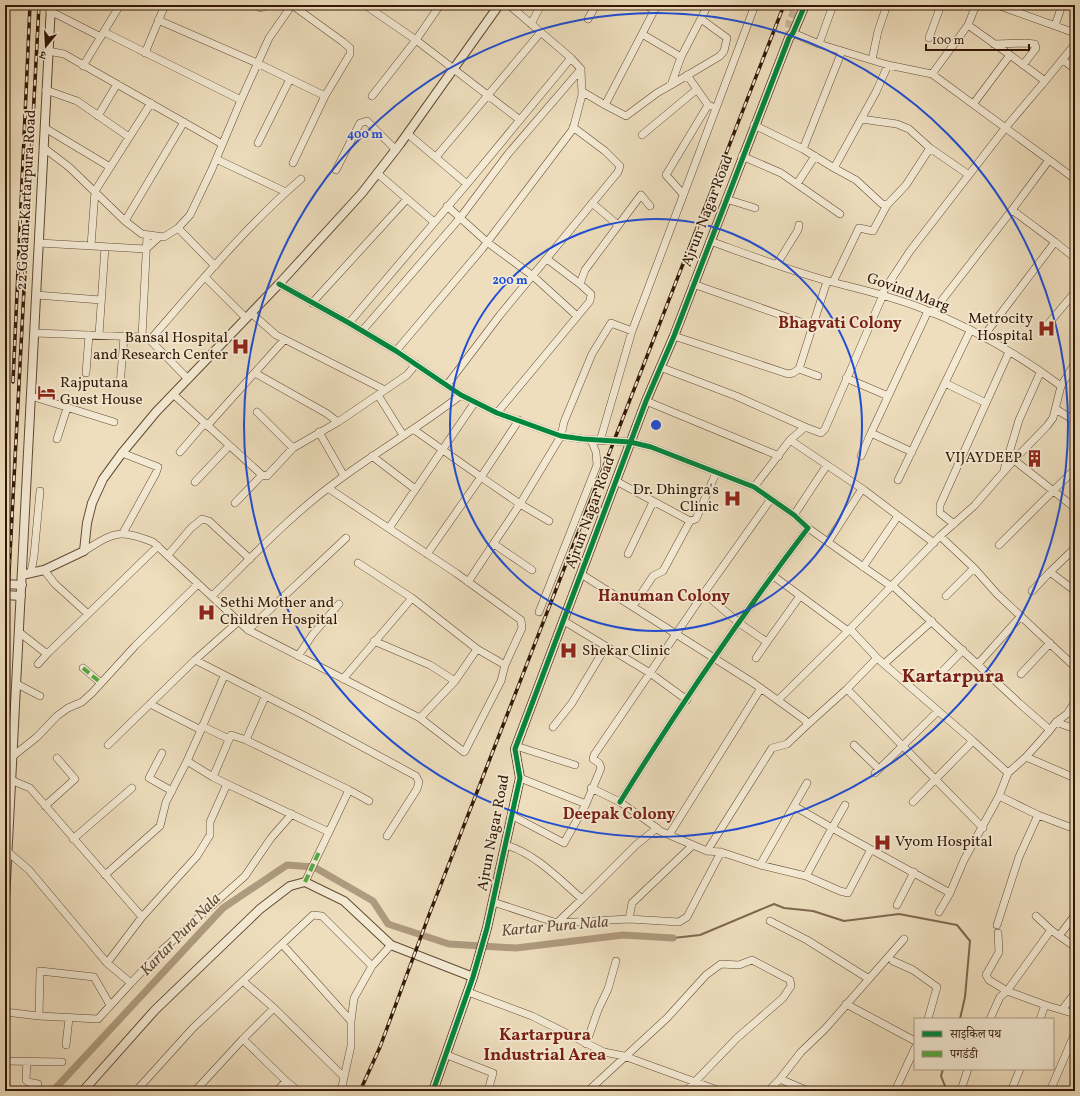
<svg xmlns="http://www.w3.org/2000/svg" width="1080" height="1096" viewBox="0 0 1080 1096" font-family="Vollkorn,'Noto Serif Devanagari',serif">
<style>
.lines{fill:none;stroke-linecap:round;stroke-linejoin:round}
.stream{stroke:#7e674f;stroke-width:2}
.canal{stroke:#af9b7f;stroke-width:7}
.minor-tunnel{stroke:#c9b699;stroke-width:7;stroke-dasharray:7 3.5;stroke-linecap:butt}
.minor-casing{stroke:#624a34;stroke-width:8}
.tertiary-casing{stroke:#624a34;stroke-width:10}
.minor{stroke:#f4ead4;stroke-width:7}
.tertiary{stroke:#f4ead4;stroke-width:8}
.rail-casing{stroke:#341807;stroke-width:3.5}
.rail{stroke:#f4ead4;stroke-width:2;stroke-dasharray:6;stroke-linecap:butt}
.quiet{stroke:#54a941;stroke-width:4;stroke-dasharray:8 4;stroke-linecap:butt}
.cycleway-casing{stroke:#f4ead4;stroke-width:8}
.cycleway{stroke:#00873e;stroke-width:5}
.ring{fill:none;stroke:#1d4ed8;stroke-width:2}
.labels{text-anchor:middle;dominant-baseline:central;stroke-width:3.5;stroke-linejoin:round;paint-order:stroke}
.street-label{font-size:15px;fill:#341807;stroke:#f4ead4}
.poi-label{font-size:15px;fill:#341807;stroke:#f4ead4;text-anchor:end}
.neighbourhood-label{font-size:16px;font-weight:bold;fill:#7a1f14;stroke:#f4ead4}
.water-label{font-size:16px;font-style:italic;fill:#654c37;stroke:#f4ead4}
.quarter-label{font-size:17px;font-weight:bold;fill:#7a1f14;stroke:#f4ead4}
.district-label{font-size:19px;font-weight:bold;fill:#7a1f14;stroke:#f4ead4}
.centre{fill:#1d4ed8;stroke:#f4ead4;stroke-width:2}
.ring-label{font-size:12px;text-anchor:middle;font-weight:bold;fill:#1d4ed8;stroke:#f4ead4;stroke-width:3.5;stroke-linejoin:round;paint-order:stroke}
</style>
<rect width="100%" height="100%" fill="#eedebd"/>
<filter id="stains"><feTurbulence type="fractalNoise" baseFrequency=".005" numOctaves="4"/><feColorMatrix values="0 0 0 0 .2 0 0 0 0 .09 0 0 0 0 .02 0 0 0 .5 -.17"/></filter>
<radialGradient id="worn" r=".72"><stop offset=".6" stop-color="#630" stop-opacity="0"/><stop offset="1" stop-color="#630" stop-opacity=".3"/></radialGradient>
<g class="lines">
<path class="stream" d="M673,938l27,-3 74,-31 10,4 29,3 31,10 55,-7 58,11 13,16 -5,56 -5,22
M943,1069l-2,7 6,15"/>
<path class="canal" d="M53,1091l170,-183 64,-43 27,2 59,34 15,23 61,20 67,4 107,-13 50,3"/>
<path class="minor-tunnel" d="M789,38v-15l7,-18"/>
<defs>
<path id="minor" d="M256,5l5,3 6,-3
M292,5l51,37 7,6v6l-25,42 -32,67
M365,5l51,35 104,80
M646,5l8,5
M657,5l-15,29 39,23 27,-52
M997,5l78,28
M50,11l51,26
M588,19l8,-14
M158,20l99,43 68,33
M531,24l10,-19
M968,25l8,-20
M1055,26l7,-21
M104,32l137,68
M793,33l26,11 69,21 44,9 143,105
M929,38l12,-33
M819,44l14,-39
M994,44l31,-1 10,1 1,4 -13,17
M48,51l16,3 158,90
M145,53l20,-48
M872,60l6,-29 9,-26
M1063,60l12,9
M83,66l37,-61
M932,74l36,-49 42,30
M687,75l21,30 3,1
M1045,81l30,-37
M671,85l49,-29 4,-5 3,-13 -26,-19
M46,90l31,11 52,36
M583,92l22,13 37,-71
M372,96l44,-56 24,-35
M605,105l21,11 31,-23 14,-8 10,-28
M98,116l19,-32
M861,119l36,5 12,5 21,19
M754,125l49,24 31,19 42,-76 12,-27
M45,128l65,39
M642,135l54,-45
M258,143l32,-64
M44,148l25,19 56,54 17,13 22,3 14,-9 12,-13 22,-46 29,-69 28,-62 23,-33
M803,149l39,-98
M742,156l39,17 59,41
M436,157l105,-125
M216,159l70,33
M1049,160l-37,50 43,32
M834,168l22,12 26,24 5,1 19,-20 24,-37 39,27
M336,170l24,-47 7,-2 29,29
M377,173l57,49
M467,184l104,-126
M797,184l18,-28
M682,193l-16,-18 42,-70
M726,199l29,9
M592,203l26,22
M447,206l40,36 46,34 44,40
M125,221l59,-99
M178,228l37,38
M710,241c39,14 78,29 118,40 31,8 63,15 93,27 50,19 98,47 140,78
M39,243l107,6 12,-11
M91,246l4,-55 56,-88
M547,259l33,25 5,-14 56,-75 9,11
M777,264l21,-34 1,-5
M205,277l41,41
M833,282l26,-54 14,3 14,-26
M279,284l70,39 47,28 65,44 36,18 64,23 22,3 47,3 21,5 103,40 40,28 14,13c-67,88 -130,180 -188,274
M693,284l119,42
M36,295l65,5
M881,295l29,-44 96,-124 39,-46 -35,-26 -36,48
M312,303l95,-104
M251,313l25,22 109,55
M932,313l80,-103
M349,323l118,-139 -59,-50
M1044,329l31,-37
M362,331l98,-113 48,-64 73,-85
M35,333l107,4 8,3c47,-54 97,-115 151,-161
M99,335l6,-88
M674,336l114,38 5,-1 6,-4 28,-88
M142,337l5,-101
M983,337l72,-95 20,16
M150,340l38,39
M396,351l86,-102 91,-120 9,-34 -1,-26 -10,-11 -62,-53
M660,367l76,29 69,31 -15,13 -36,47
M799,369l19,7
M86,373l3,-38
M255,373l71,40 12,9
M846,378l42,18
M945,383l41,20
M120,385l4,-48
M447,385l53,-70 118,-143 2,-6 -15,-15 -32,-24
M173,394l89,81 5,1 26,-28 45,-26 69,-47 9,-11
M378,395l25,40
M31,396l83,26
M646,401l133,55
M1056,409l19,12
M257,412l36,36
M497,413l93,-112 1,-7 -11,-10
M207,426l77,-86
M805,427l16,6 4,-4 58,-134
M413,429l68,48 38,-57
M319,432l25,44
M871,433l57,-122
M57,439l10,-31
M790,440l74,50 70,53
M600,441l32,-110 123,-326
M180,452l24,-28
M122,453l36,14 -2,6 -33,60
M372,456l43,33
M861,456l10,-23 41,19
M1014,460l61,48
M1004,470l15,-50 21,-47
M898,480l72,-149
M616,481l74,40
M195,482l34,-36
M328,488l128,85 65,47 1,8 -17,37 -4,16 -36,70 -1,1 -44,-34
M235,503l27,-28
M794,515l33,-50
M954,524l-14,-11v-8l69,-153
M389,528l86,-126
M808,528l84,59
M940,536l34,32 23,26 78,73
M828,542l34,-53
M494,544l38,26
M999,545l76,-76
M1075,548l-25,24 25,19
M84,551c30,-18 34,-23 69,-9l95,88 172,88 35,-37 22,-32 28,16
M427,554l54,-77 39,27 41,-68 3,-14 28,-68 19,-31 21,8
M628,554l25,-52
M168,555l23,-27 11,-9 7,2 41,38
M358,563l54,35
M863,567l35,-51
M44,570l11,14 33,30
M31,572l3,-16 6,-65
M581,574l95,60 28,-41 35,30 28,19 33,-46
M772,575l76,56 -69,68
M468,582l52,-78 29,17
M893,586l126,117 31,27 -24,27
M1032,591l18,-19
M704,593l67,-94
M212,596c39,-38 76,-78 120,-111 42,-32 88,-58 129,-90
M946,596l28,-28
M633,606l20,-30 10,-5 27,-50 6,-2 20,-46
M539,612l58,-147 -1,-13 -5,-12
M239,621l-44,39 110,56 111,60 3,6 -2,7 -30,47
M564,621l86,52 26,-39 79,50 50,36 2,5 -20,19 -15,4 -65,103
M850,629l27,29 -30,31 136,139
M248,630l98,-92
M848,631l92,-95 34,-30 40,-46 33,-34 6,-8 8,-32 14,-23
M19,632l28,22 111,-108
M374,641l56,24 25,16
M298,656l15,-22 26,-30
M756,658l11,-16
M877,658l96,83 35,32 -9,23
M38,664l9,-10
M884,664l48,-43
M978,664l43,-48
M83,668l18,15
M1021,674l29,-31
M936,678l27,-28
M343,679l69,-81 65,51
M17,684l23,12
M150,704l51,26 23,-54
M1056,722l19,7
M807,725l40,-36
M202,726l27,13
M553,727l19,-24 33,-55
M1050,730l6,-8 11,-8 8,-12
M108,745l87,-85
M854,745l25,24
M516,746l59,19
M162,753l-13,25 23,13
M13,756l24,-19 20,-21 11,-8 14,-6 10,-9 43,-47 63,-62
M187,761l14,-31
M875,773l63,-62
M1008,773l18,-16 49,21
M520,778l66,26
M11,780l19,8 112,129
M227,784l102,48 20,-42 -103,-50
M349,790l20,11
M913,802l60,-61
M45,806l30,-27 -18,-21
M794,806l38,22 13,-23
M511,815l53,28 22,-39 15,-36 -2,-5 -6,-4 1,-4 56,-82 37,27
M657,828l3,3 47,20 14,1 39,13 46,11 26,-48 118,65 14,-33 35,-64 39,19 37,14
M669,835l92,-147
M73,839l59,-51
M506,845c30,9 54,35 76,54l54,-54 21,-17 -37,-26 -29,-14
M8,852l21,18 78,93 35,-46 55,-61 13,-21v-13l17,-38 -14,-7 18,-42 15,5 19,-43
M760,865l47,-82
M105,875l55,-49 6,-24 21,-41 26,16
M806,876l34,15 8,2 22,-42
M305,882l24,-50
M493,902l64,21 72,-4 50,3 8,-5 34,-65
M897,905l17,-33
M939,912l11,-19
M1036,916l15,14 24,17
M629,919l3,-16 61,-58
M770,921l37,19 62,39
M557,923l25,-24
M997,925l22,-68 19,-42
M1059,936l16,-21
M282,944l31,-29 9,1 50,50
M893,961l20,9 24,17 -9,32
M244,982l30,26 70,69
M131,983l30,-32 84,-75 26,-38 21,-24
M468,992l64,24 72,36 20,4 96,35
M846,1004l69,37
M1045,1005l17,5 13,-17
M1062,1010l13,4
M5,1012l34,4 59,3 33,-36 -24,-20
M39,1016l1,-45 54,6 16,28
M990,1019l10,-22 7,-6 -18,-11 -3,-5 13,-23 -1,-19
M1040,1019l5,-14 -38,-14 44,-61
M243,1039l31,-31
M586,1044l12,-34 10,-21 8,-28
M66,1045l3,-27
M447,1055l46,18 -5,18
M5,1061l57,1
M27,1061l-1,19 2,2 10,2
M780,1079l21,-27 24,-23 79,-90
M961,1090l7,-21
M136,1091l57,-63 89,-84 69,77
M195,1091l48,-52 43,42
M277,1091l9,-10 12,10
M341,1091l10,-45v-25l3,-23 18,-32 19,-21
M588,1091l79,-73 39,-43 15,-11 18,1 13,-5 38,20 1,6 -8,12 -46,40 -51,53
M768,1091l12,-12 28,12
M895,1091l20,-43
M1011,1091l9,-22
M1050,1091l25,-58"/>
<path id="tertiary" d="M22,575l22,-5 40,-19 3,-28 5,-20 11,-24 19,-26 34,-41 123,-128 83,-91 38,-49 99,-139
M5,584l17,1
M5,595l16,1
M5,900l46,-895
M83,1091l72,-81 105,-101 30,-23 15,-4 39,19 47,44 82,32
M433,1091l40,-114 14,-49 33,-150 -5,-29 131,-348 28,-65 115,-298 4,-5 12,-28"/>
</defs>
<use href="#minor" class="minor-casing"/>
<use href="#tertiary" class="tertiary-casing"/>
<use href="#minor" class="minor"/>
<use href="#tertiary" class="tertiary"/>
<defs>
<path id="rail" d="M13,382l17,-377
M5,649l34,-644
M360,1091l20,-44 49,-132 355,-910"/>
</defs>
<use href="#rail" class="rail-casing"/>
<use href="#rail" class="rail"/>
<path class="quiet" d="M83,668l18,15
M305,882l14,-30"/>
<defs>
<path id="cycleway" d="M279,284l70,39 47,28 65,44 36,18 64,23 22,3 47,3 21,5 103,40 40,28 14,13c-67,88 -130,180 -188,274
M433,1091l40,-114 14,-49 33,-150 -5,-29 131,-348 28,-65 115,-298 4,-5 12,-28"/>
</defs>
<use href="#cycleway" class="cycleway-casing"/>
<use href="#cycleway" class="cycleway"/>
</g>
<g class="ring">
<circle cx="656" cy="425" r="206"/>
<circle cx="656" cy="425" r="412"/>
</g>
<defs>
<symbol id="hospital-bare" viewBox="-9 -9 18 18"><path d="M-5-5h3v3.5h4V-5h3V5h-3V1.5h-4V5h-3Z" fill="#8f2418" stroke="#f4ead4" stroke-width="2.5" paint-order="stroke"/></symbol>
<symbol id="hotel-bare" viewBox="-9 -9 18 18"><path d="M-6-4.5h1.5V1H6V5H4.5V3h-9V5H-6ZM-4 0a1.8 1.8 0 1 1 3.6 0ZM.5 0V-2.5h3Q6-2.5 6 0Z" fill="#8f2418" stroke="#f4ead4" stroke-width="2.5" paint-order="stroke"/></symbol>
<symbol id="building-bare" viewBox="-9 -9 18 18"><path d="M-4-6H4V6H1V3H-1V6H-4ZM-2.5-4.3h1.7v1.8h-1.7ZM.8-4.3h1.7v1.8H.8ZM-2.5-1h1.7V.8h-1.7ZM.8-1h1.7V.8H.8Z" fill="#8f2418" stroke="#f4ead4" stroke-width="2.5" paint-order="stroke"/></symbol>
</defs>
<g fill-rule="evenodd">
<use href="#hospital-bare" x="1034" y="316" width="25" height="25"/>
<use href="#hospital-bare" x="228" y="334" width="25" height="25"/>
<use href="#hotel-bare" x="34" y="380" width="25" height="25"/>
<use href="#building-bare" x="1022" y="446" width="25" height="25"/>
<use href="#hospital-bare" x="720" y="486" width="25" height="25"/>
<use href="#hospital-bare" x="194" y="600" width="25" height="25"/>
<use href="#hospital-bare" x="556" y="638" width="25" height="25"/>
<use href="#hospital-bare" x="870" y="830" width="25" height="25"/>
</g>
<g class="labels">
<g class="street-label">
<text transform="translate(27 200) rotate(-87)">22 Godam Kartarpura Road</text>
<text transform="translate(708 211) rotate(-69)">Ajrun Nagar Road</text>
<text transform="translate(908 293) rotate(20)">Govind Marg</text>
<text transform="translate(591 513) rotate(-70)">Ajrun Nagar Road</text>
<text transform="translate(494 833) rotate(-79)">Ajrun Nagar Road</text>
</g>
<g class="poi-label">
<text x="1033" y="319">Metrocity<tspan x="1033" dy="17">Hospital</tspan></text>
<text x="228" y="338">Bansal Hospital<tspan x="228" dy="17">and Research Center</tspan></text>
<text x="60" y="383" text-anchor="start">Rajputana<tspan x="60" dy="17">Guest House</tspan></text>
<text x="1022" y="458">VIJAYDEEP</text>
<text x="719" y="490">Dr. Dhingra's<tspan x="719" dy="17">Clinic</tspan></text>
<text x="220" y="603" text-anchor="start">Sethi Mother and<tspan x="220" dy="17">Children Hospital</tspan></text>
<text x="582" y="651" text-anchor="start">Shekar Clinic</text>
<text x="895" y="842" text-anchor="start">Vyom Hospital</text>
</g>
<g class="neighbourhood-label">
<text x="840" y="324">Bhagvati Colony</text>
<text x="664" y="597">Hanuman Colony</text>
<text x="619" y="815">Deepak Colony</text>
</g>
<g class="water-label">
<text transform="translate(555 927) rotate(-5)">Kartar Pura Nala</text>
<text transform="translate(181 935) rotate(-46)">Kartar Pura Nala</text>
</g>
<g class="quarter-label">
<text x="545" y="1035">Kartarpura<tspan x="545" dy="20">Industrial Area</tspan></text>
</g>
<g class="district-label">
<text x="953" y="677">Kartarpura</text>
</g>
</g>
<circle cx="656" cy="425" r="6" class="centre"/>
<g class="ring-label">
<text x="365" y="138">400 m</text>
<text x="510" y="284">200 m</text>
</g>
<rect width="1080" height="1096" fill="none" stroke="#eedebd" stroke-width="20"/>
<rect x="6" y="6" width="1068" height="1084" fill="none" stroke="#341807" stroke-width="2"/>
<rect x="10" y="10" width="1060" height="1076" fill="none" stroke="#341807"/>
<rect x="914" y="1018" width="140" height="52" fill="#f4ead4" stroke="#a79682"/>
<rect x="922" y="1031" width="20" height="6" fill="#00873e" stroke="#a79682"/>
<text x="950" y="1038" font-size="12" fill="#341807">साइकिल पथ</text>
<rect x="922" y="1051" width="20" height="6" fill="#54a941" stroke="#a79682"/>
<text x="950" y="1058" font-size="12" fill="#341807">पगडंडी</text>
<g transform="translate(46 46) rotate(198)" stroke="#f4ead4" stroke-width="3" paint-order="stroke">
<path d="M0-3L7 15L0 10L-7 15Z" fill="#341807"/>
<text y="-6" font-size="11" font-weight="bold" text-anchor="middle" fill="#341807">उ</text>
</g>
<path d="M926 44v6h103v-6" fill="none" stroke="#341807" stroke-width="2"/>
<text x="932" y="44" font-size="12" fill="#341807" stroke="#f4ead4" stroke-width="3" paint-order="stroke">100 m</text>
<rect width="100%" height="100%" filter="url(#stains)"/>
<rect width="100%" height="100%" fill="url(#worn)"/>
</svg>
